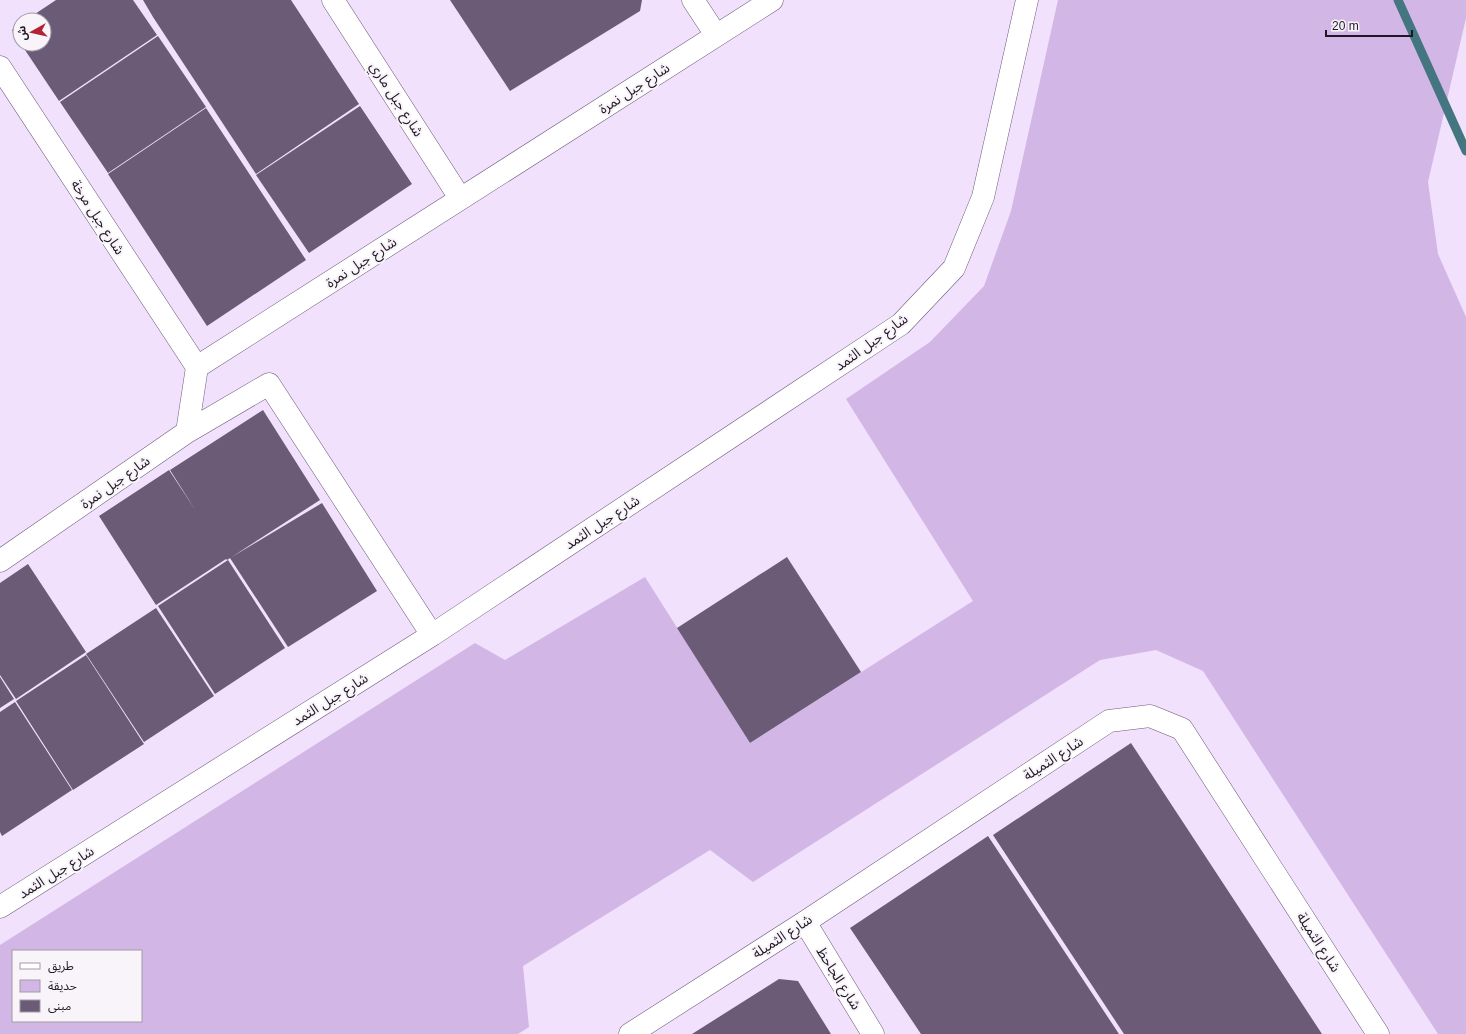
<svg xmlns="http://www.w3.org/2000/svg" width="1466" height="1034" viewBox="0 0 1466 1034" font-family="Arial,'Noto Sans Arabic',sans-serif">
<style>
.green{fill:#d2b6e5;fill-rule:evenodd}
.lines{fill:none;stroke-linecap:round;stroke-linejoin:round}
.stream{stroke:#437680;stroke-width:9}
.building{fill:#6c5b77}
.minor-casing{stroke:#6b5a77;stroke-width:23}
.minor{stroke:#fff;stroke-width:22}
.labels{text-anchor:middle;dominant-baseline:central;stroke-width:4;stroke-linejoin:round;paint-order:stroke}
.street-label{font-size:14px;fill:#1f1823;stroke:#f8f4fa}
</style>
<rect width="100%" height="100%" fill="#f1e1fc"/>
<path class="green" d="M1058,0h408v18l-38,164 10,72 28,63v717h-28l-235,-363 -47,-21 -56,10 -347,222 -43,-32 -187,116 6,61 -11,7h-518v-89l475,-302 30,17 140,-83 105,166 223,-142 -127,-202 84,-57 54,-56 27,-75zM13,951h128v70h-128z"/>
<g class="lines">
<path class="stream" d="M1398,0l68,151"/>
</g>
<path class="building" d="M56,0h77l24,35 -98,66 -38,-57h23v-24h-18z
M143,0h148l68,104 -103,70 -103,-157z
M450,0h192l-2,11 -130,80z
M20,24v19l-8,-13z
M158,36l48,71 -98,66 -48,-71z
M360,106l52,78 -103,69 -53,-78z
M206,108l100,152 -99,66 -99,-152z
M263,410l57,90 -93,60 -1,-1 -70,46 -57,-89 70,-46 27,41 -26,-41z
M322,503l55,88 -89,56 -58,-89z
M787,557l74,115 -111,71 -73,-115z
M228,560l57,88 -70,46 -57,-88z
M28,564l58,88 -70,47 -16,-24v-92z
M156,608l58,88 -70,46 -58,-88z
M86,655l58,89 -71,46 -57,-89z
M0,677l14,22 -14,9z
M15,702l57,88 -70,46 -2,-4v-120z
M1131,743l191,291h-198l-131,-199z
M988,836l131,198h-198l-71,-106z
M779,979l19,2 33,53h-139z"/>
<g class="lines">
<defs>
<path id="minor" d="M333,0l127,198
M693,0l23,35
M0,67l197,300
M187,432l10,-65 575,-367
M0,561l187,-129 82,-48 163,251
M0,907l432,-272 469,-311 53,-56 29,-71 44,-197
M805,922l68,112
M630,1034l175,-112 304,-201 41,-5 32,13 196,305"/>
</defs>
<use href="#minor" class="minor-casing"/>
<use href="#minor" class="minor"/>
</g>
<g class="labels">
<g class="street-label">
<text transform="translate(634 88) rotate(-33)">شارع جبل نمرة</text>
<text transform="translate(397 99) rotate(57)">شارع جبل ماري</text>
<text transform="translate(98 217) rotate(57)">شارع جبل مرخة</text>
<text transform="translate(361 262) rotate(-33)">شارع جبل نمرة</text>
<text transform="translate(871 342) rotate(-36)">شارع جبل الثمد</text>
<text transform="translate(115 482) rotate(-35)">شارع جبل نمرة</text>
<text transform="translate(602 522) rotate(-33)">شارع جبل الثمد</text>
<text transform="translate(330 699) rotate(-32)">شارع جبل الثمد</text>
<text transform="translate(1053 758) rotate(-33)">شارع الثميلة</text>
<text transform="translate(56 872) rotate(-32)">شارع جبل الثمد</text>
<text transform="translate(782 936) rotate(-33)">شارع الثميلة</text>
<text transform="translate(1319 942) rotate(57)">شارع الثميلة</text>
<text transform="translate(839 978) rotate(58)">شارع الجاحظ</text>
</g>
</g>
<rect x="12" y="950" width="130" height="72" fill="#f8f4fa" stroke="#a19ca4"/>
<rect x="20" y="963" width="20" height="6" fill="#ffffff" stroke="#a19ca4"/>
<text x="48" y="970" font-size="12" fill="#1f1823">طريق</text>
<rect x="20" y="980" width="20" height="12" fill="#d2b6e5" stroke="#a19ca4"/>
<text x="48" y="990" font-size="12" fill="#1f1823">حديقة</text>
<rect x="20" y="1000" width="20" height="12" fill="#6c5b77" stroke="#a19ca4"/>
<text x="48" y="1010" font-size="12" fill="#1f1823">مبنى</text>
<g transform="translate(32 32) rotate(262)"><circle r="19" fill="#f8f4fa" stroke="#a19ca4"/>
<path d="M0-3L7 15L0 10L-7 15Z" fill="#b42233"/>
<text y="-6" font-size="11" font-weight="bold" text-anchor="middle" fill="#1f1823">ش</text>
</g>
<path d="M1326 30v6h86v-6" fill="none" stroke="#1f1823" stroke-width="2"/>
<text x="1332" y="30" font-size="12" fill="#1f1823" stroke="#f8f4fa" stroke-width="3" paint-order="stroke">20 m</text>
</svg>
